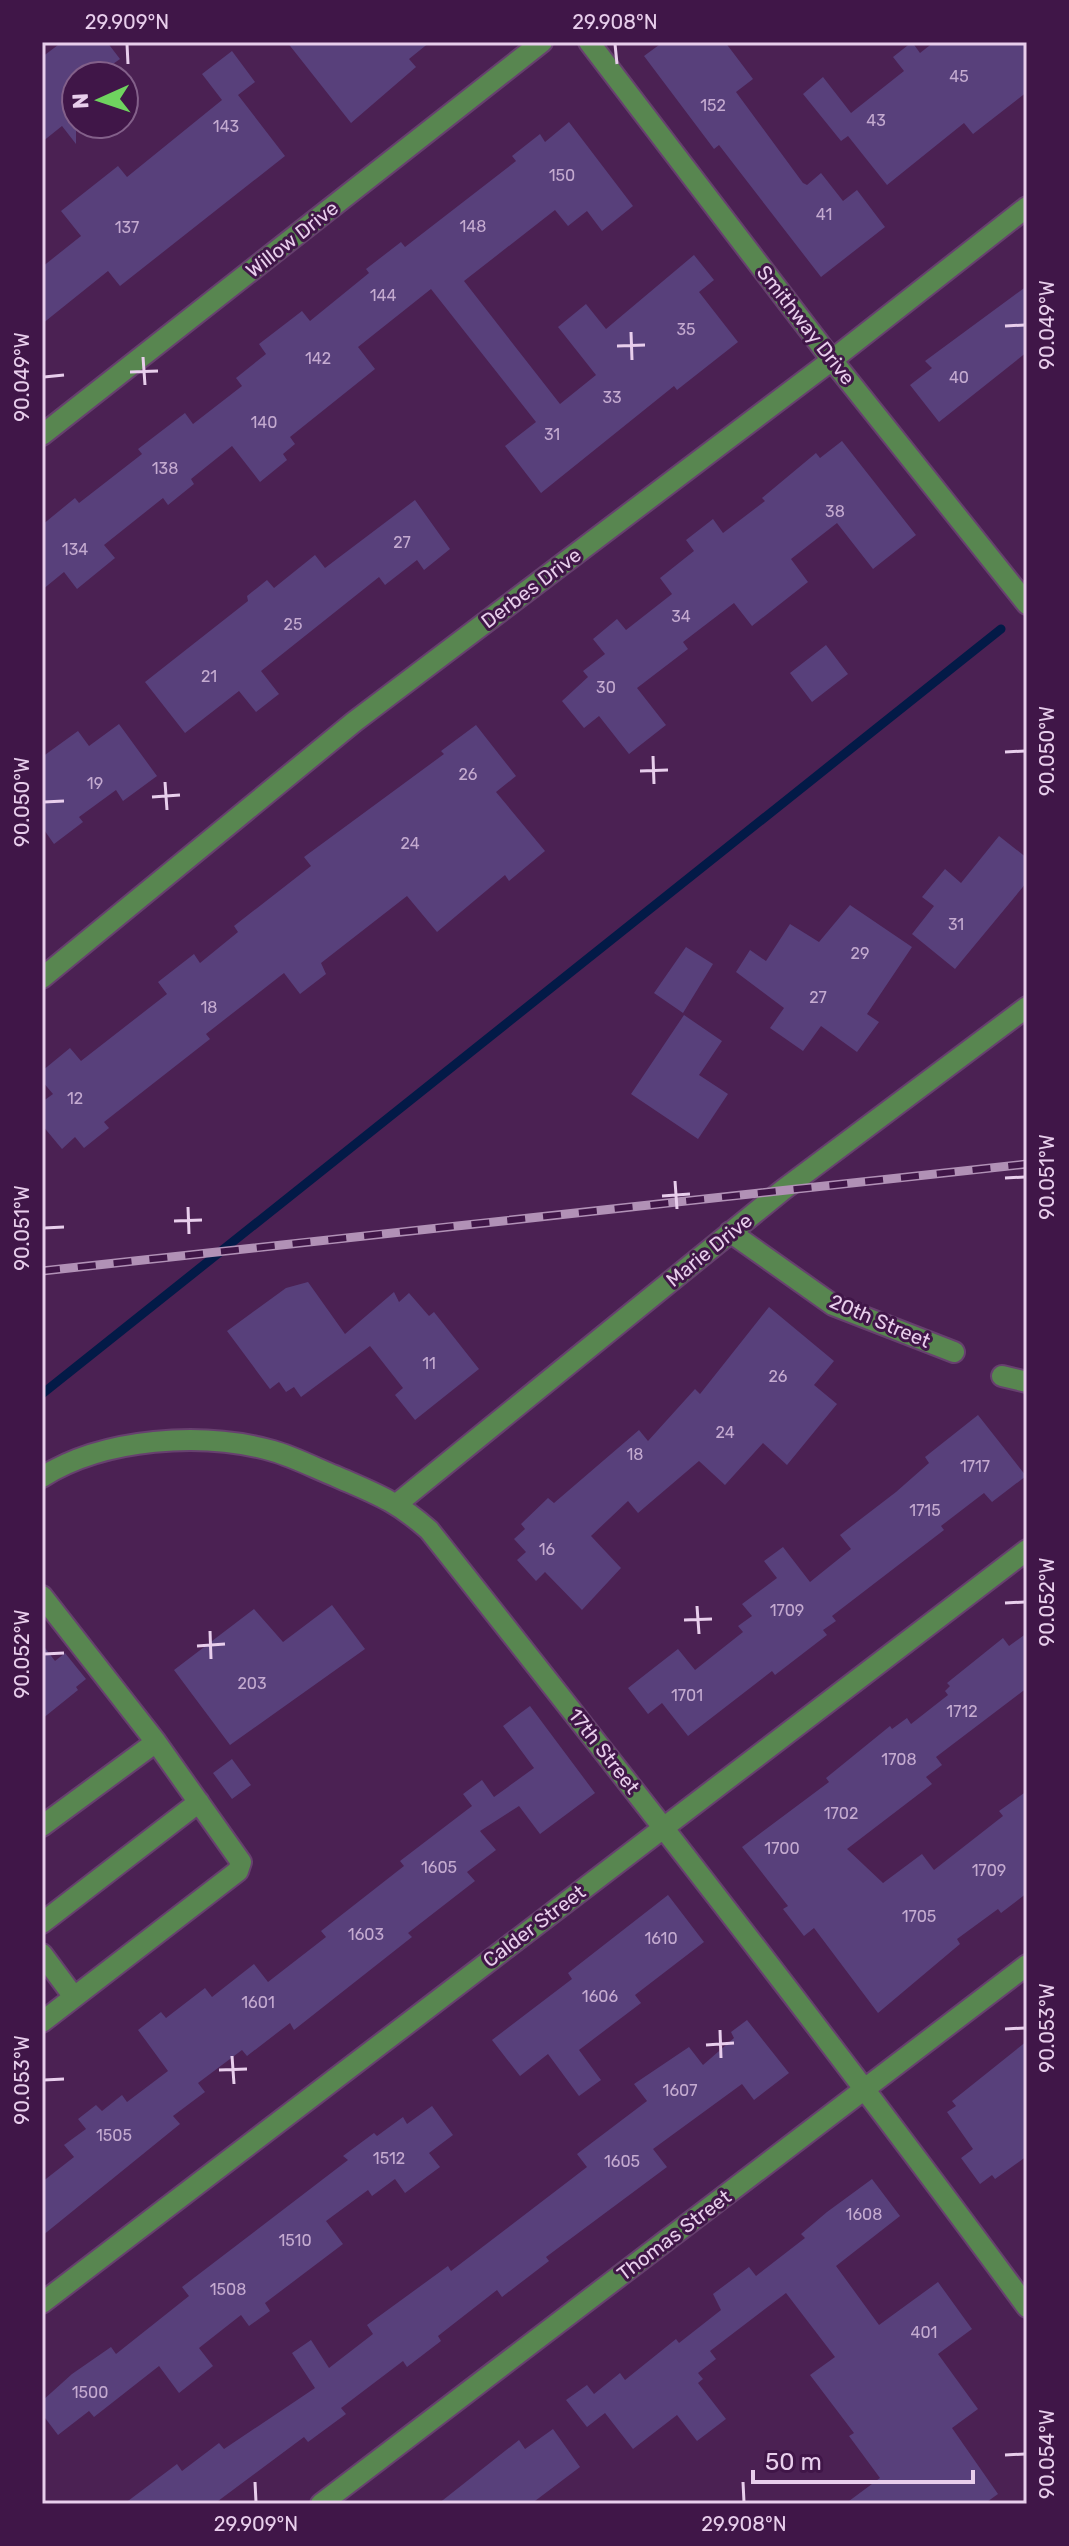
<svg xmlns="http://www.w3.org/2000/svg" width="1069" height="2546" viewBox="0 0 1069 2546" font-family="Rubik,sans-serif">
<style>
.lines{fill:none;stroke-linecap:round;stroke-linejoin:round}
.stream{stroke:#031a47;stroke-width:9}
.building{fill:#58407b}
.minor-casing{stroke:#67406f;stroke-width:24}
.minor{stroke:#588650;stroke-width:20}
.rail-casing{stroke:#b191b6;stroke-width:9}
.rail{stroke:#401648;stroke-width:6;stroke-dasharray:18;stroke-linecap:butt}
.ticks{fill:none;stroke:#e8ceec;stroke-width:3}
.labels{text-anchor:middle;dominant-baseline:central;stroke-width:6;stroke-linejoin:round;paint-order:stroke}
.number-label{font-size:16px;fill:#c4aad0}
.street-label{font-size:20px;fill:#e8ceec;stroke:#401648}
.neatline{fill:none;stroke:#e8ceec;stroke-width:3}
.ticks-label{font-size:20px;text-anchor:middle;fill:#e8ceec}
</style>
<rect width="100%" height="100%" fill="#4b2153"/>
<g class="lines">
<path class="stream" d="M42,1394l959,-765"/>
</g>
<path class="building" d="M62,42h45l13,17 -10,7 8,10h-42v68l-14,-18 -20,16v-85z
M287,42h143l-21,17 7,8 -65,56z
M663,42h62l28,37 -17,13 67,91 4,2 14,-12 22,28 14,-11 28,37 -64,50 -102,-132 -5,4 -70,-93z
M912,42l8,11 14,-11h93v50l-54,42 -9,-11 -77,62 -39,-49 -7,5 -38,-47 20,-17 28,36 53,-42 -11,-14z
M232,51l23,31 -17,13 47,61 -165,130 -12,-15 -66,53v-57l39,-31 -20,-25 57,-45 9,11 95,-77 -20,-26z
M569,122l64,84 -31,25 -15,-20 -19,15 -13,-16 -91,71 96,123 36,-29 -38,-48 28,-23 20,25 88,-74 20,25 -15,12 39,50 -61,48 -3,-4 -133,107 -36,-47 31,-24 -105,-133 -73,58 17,22 -85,68 5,7 -12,10 4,6 -27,22 -28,-36 -41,33 3,5 -26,21 -5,-7 -59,47 11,13 -38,31 -13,-17 -22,18v-65l33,-27 4,5 63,-49 -4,-5 47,-36 8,11 49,-38 -6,-8 30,-24 -7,-10 43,-33 8,10 59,-48 -3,-4 35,-27 4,5 111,-86 -4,-5 28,-22 5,8z
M1027,286v66l-88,70 -29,-37 22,-17 -7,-7z
M842,441l74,94 -43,34 -36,-46 -46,36 17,23 -56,44 -18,-23 -51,39 5,7 -51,39 29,37 -37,29 -30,-38 -15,12 -22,-27 26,-24 -5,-6 22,-17 -12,-15 24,-20 9,11 46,-36 -12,-16 34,-27 -8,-11 27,-21 10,14 42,-32 -3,-3 54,-45 4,5z
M415,500l35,49 -26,21 -7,-10 -32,25 -6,-8 -118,94 18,23 -23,18 -17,-21 -54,42 -40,-51 103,-81 -1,-5 20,-16 7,8 41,-33 10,13z
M826,645l22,29 -36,28 -22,-29z
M119,724l38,52 -34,25 -7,-11 -37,27 4,5 -29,22 -12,-17v-70l36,-26 11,15z
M476,725l40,51 -20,16 49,59 -36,30 -4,-6 -68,57 -30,-36 -86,67 5,11 -26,20 -16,-21 -78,61 4,5 -106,83 5,6 -25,20 -9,-11 -13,12 -20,-24v-23l11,-8 -11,-13v-10l28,-23 11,13 86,-67 -9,-12 36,-28 6,9 38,-31 -4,-6 77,-60 -7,-9 140,-103 -3,-3z
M999,836l28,22v24l-72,87 -43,-35 22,-28 -12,-9 23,-28 16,14z
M850,905l62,42 -45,67 12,8 -22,30 -36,-26 -18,25 -33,-23 14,-20 -48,-36 14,-22 16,11 24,-37 29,18z
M686,947l27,17 -30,49 -29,-20z
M684,1015l38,26 -23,34 29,19 -30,45 -67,-45z
M308,1282l37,52 49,-42 5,10 10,-9 20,23 5,-4 45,57 -64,51 -20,-25 8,-7 -33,-42 -69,51 -7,-10 -8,5 -7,-10 -9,7 -43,-58 59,-43z
M769,1307l65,54 -20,24 23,19 -50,61 -24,-22 -38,42 -26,-24 -61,52 -10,-12 -37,35 30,32 -39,42 -37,-38 -9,9 -19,-21 9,-8 -12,-13 11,-10 -4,-5 27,-26 6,5 85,-73 9,11 47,-52 5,5z
M978,1415l48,61 -34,26 -8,-9 -43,33 3,4 -112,86 4,5 -13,9 4,5 -52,40 -3,-4 -84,65 -26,-33 -14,11 -20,-26 50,-39 17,21 48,-38 -5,-6 14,-10 -10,-12 35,-26 -13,-17 19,-14 27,35 41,-33 -11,-14 56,-43 33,-29 -4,-6z
M332,1605l33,44 -135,96 -56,-75 80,-61 29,33z
M1027,1633v55l-91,69 6,8 -16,12 6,7 -85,65 36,34 39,-29 12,16 69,-54 -4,-5 28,-20v102l-26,20 -3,-4 -41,30 3,5 -82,69 -64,-85 -10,8 -21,-27 5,-3 -46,-59 87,-65 -3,-4 64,-52 2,3 15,-11 4,6 37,-29 -3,-4 5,-5 -3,-3 56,-45 6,8z
M42,1644l13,17 10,-8 21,26 -10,8 2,3 -36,29z
M530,1706l65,87 -55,41 -21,-28 -39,25 16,19 -29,22 8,9 -67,52 4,4 -118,93 -4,-7 -43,33 -5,-6 -44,33 7,9 -32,24 7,8 -138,112v-54l32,-25 -10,-12 22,-16 -8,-10 18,-14 6,6 20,-16 5,7 41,-31 -30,-41 23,-18 5,6 39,-30 7,9 42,-33 14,18 58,-45 -5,-6 83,-65 -4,-5 72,-55 -9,-12 19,-14 12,17 40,-29 -31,-42z
M232,1759l19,26 -19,14 -19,-26z
M668,1895l36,47 -69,53 6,8 -62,47 22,30 -22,16 -31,-42 -28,22 -28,-36 80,-61 -4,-6z
M747,2020l42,53 -35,27 -12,-16 -89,65 14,18 -121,90 3,4 -47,36 -5,-7 -59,46 3,5 -34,26 -4,-6 -62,47 5,6 -38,28 -4,-5 -90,67h-90l53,-40 5,7 37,-28 5,6 91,-61 -23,-35 19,-13 18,28 44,-34 -6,-9 81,-59 3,5 136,-104 -10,-13 70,-53 -13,-17 55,-37 14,18 31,-27 -3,-6z
M1027,2041v115l-32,23 -3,-4 -12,9 -19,-26 12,-9 -26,-37 9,-6 -4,-5z
M432,2106l21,29 -24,18 11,14 -35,26 -10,-14 -23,17 -4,-6 -42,31 17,23 -78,59 5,8 -21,15 -8,-11 -42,33 14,18 -34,27 -20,-27 -65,51 -5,-6 -31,24 -16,-21v-13l30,-27 39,-27 5,7 73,-58 -7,-9 166,-127 -5,-4 31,-23 3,3 26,-19 4,7z
M872,2179l28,37 -64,50 43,59 59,-43 26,36 8,11 -34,25 40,55 -26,19 46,66 -14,10h-139l35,-26 -31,-42 5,-3 -44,-58 25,-18 -49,-64 -76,58 6,8 -18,14 5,6 -5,4 28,36 -29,22 -20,-26 -44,34 -28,-36 -18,14 -21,-27 21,-15 7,9 26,-21 5,7 51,-41 3,4 42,-33 -8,-16 36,-27 7,9 49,-38 -4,-4 26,-22z
M553,2429l27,38 -49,37h-93l81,-64 6,9z"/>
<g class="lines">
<defs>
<path id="minor" d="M589,42l243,318 195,244
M42,435l500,-393
M42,978l312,-256 478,-362 195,-153
M730,1232l103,73 121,47
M1002,1376l25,6
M42,1477c62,-39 160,-46 231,-26 21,6 42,17 62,25 41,18 60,24 94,54 203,256 404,513 598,777
M398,1503l385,-313 244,-183
M42,1596l114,146 85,120 -3,9 -196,151
M42,1826l114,-84
M42,1923l157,-121
M42,1954l32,43
M42,2303l985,-753
M321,2504l706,-539"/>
</defs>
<use href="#minor" class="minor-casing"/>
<use href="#minor" class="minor"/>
<defs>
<path id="rail" d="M42,1271l985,-107"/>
</defs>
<use href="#rail" class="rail-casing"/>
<use href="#rail" class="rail"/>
</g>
<path class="ticks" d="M127,44l1,20M615,44l2,20M1005,326l20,-1M631,332l1,28M617,346l28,-1M143,357l2,28M130,372l28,-1M44,377l20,-2M1005,752l20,-1M653,756l1,28M640,771l28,-1M165,782l2,28M152,797l28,-2M44,802l20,-1M1005,1178l20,-1M675,1181l2,28M662,1196l28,-2M188,1207l1,27M174,1221l28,-1M44,1228l20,-1M1005,1603l20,-1M697,1606l2,28M684,1620l28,-1M210,1631l1,28M197,1646l28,-2M44,1654l20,-1M1005,2029l20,-1M720,2030l1,28M706,2045l28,-2M232,2056l2,28M219,2070l28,-1M44,2080l20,-1M1005,2455l20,-1M255,2482l1,20M743,2482l1,20"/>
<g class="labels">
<g class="number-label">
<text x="959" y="76">45</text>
<text x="713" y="105">152</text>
<text x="876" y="120">43</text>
<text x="226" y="126">143</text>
<text x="562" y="175">150</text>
<text x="824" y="214">41</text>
<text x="473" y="226">148</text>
<text x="127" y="227">137</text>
<text x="383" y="295">144</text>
<text x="686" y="329">35</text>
<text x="318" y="358">142</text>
<text x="959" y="377">40</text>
<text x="612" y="397">33</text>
<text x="264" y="422">140</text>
<text x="552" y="434">31</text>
<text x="165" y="468">138</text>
<text x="835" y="511">38</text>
<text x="402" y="542">27</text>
<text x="75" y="549">134</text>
<text x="681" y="616">34</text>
<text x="293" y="624">25</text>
<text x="209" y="676">21</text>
<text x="606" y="687">30</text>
<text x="468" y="774">26</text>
<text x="95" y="783">19</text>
<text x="410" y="843">24</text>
<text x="956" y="924">31</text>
<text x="860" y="953">29</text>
<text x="818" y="997">27</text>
<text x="209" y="1007">18</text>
<text x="75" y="1098">12</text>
<text x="429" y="1363">11</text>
<text x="778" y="1376">26</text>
<text x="725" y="1432">24</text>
<text x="635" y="1454">18</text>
<text x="975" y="1466">1717</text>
<text x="925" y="1510">1715</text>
<text x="547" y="1549">16</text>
<text x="787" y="1610">1709</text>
<text x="252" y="1683">203</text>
<text x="687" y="1695">1701</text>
<text x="962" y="1711">1712</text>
<text x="899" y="1759">1708</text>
<text x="841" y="1813">1702</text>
<text x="782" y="1848">1700</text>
<text x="439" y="1867">1605</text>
<text x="989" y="1870">1709</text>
<text x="919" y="1916">1705</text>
<text x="366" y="1934">1603</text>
<text x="661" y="1938">1610</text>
<text x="600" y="1996">1606</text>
<text x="258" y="2002">1601</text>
<text x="680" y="2090">1607</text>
<text x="114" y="2135">1505</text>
<text x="389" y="2158">1512</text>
<text x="622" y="2161">1605</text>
<text x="864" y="2214">1608</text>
<text x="295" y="2240">1510</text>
<text x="228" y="2289">1508</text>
<text x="924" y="2332">401</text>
<text x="90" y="2392">1500</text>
</g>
<g class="street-label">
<text transform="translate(292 239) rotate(-38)">Willow Drive</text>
<text transform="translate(806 325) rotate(52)">Smithway Drive</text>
<text transform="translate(531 588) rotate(-37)">Derbes Drive</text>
<text transform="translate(709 1250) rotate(-39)">Marie Drive</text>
<text transform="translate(880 1321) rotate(23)">20th Street</text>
<text transform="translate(604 1751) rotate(52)">17th Street</text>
<text transform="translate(534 1926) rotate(-37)">Calder Street</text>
<text transform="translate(674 2235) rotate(-37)">Thomas Street</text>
</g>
</g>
<rect width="1069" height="2546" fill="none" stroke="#401648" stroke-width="88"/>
<g transform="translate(100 100) rotate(267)"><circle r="38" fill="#401648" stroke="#83608a" stroke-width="2"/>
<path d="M0-6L14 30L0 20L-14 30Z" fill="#6fd35f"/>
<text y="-12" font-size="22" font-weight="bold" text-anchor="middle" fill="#e8ceec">N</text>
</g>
<path d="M753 2470v12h220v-12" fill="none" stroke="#e8ceec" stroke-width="4"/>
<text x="765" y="2470" font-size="24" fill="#e8ceec" stroke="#401648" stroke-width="6" paint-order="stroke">50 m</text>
<rect x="44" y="44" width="981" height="2458" class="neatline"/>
<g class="ticks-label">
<text x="127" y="29">29.909°N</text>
<text x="615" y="29">29.908°N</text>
<text transform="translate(1047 325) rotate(-90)" y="7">90.049°W</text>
<text transform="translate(22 377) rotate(-90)" y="7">90.049°W</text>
<text transform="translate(1047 751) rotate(-90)" y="7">90.050°W</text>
<text transform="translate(22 802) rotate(-90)" y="7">90.050°W</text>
<text transform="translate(1047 1177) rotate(-90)" y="7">90.051°W</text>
<text transform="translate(22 1228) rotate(-90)" y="7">90.051°W</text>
<text transform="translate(1047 1602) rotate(-90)" y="7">90.052°W</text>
<text transform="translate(22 1654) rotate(-90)" y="7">90.052°W</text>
<text transform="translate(1047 2028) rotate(-90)" y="7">90.053°W</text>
<text transform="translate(22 2080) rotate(-90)" y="7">90.053°W</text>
<text transform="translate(1047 2454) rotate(-90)" y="7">90.054°W</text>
<text x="256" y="2531">29.909°N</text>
<text x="744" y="2531">29.908°N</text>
</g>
</svg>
